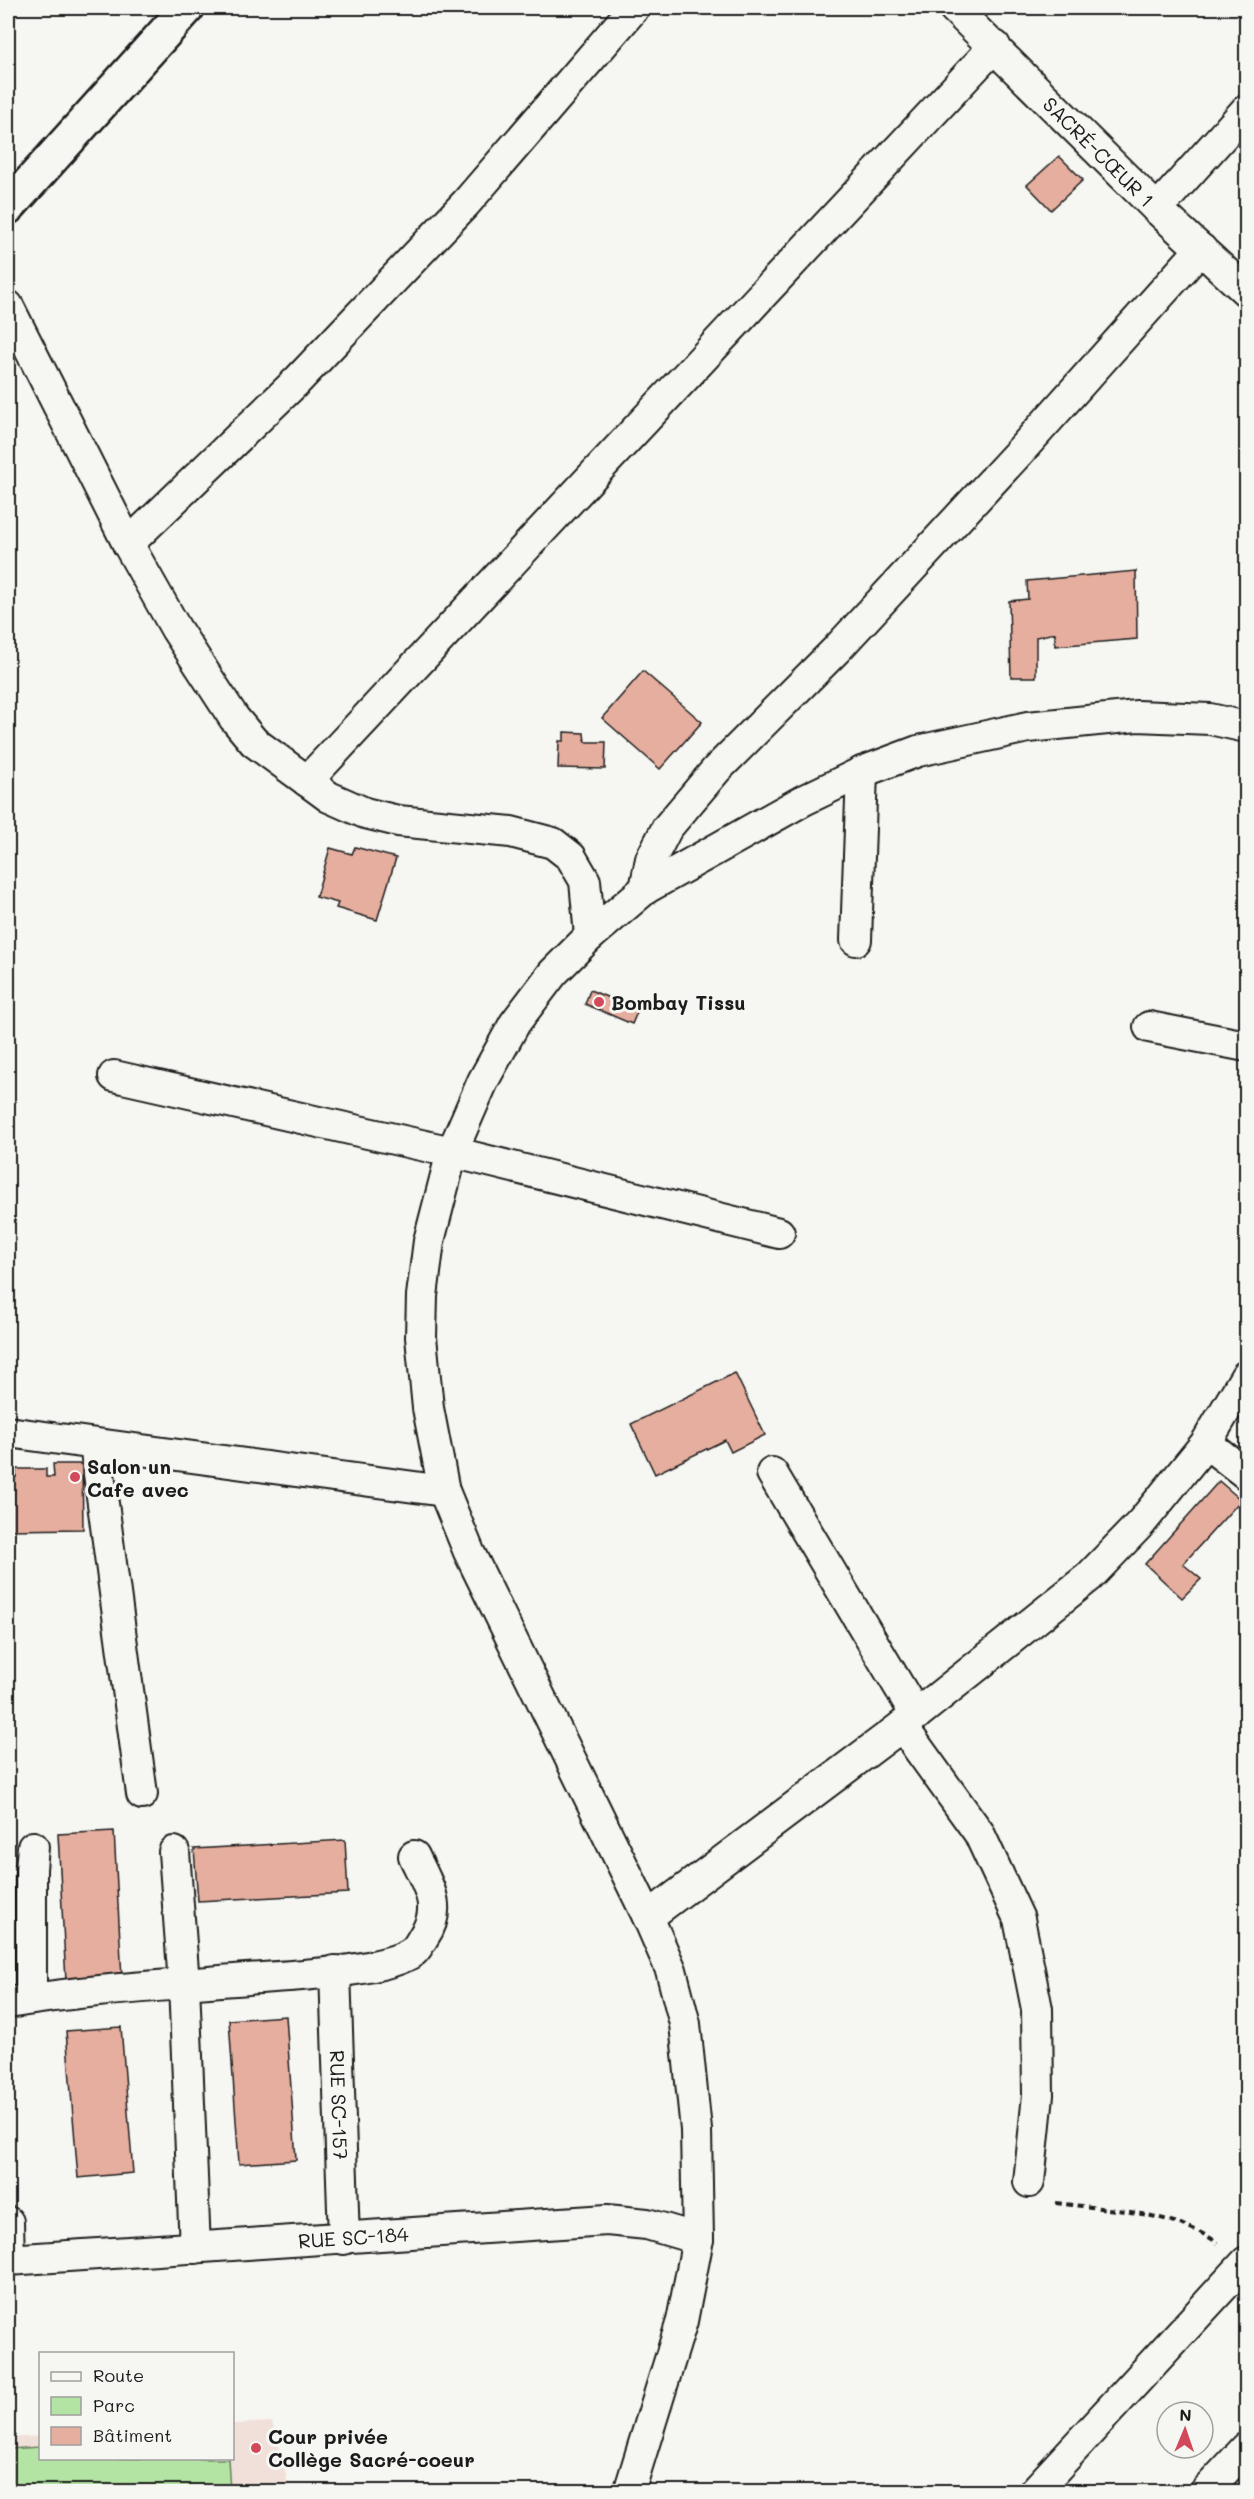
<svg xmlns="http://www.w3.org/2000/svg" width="1254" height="2499" viewBox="0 0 1254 2499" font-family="Mali,sans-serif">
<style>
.built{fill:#f1e0d9}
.green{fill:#b4e4a4;stroke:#688060;stroke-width:1.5}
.building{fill:#e6ae9f;stroke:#1c1c1c;stroke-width:1.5}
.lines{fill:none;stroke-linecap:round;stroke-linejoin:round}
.minor-casing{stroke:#1c1c1c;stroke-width:34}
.tertiary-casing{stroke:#1c1c1c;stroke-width:38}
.path{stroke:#1c1c1c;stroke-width:4;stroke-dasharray:6 4.5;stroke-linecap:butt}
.minor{stroke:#f6f6f2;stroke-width:30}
.tertiary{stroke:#f6f6f2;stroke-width:33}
.poi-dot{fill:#d1495b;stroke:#f6f6f2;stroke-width:2}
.labels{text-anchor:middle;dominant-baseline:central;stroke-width:6;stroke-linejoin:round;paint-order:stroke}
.street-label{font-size:20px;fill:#1c1c1c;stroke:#f6f6f2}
.poi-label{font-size:20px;font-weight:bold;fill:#1c1c1c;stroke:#f6f6f2;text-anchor:start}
</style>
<rect width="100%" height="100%" fill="#f6f6f2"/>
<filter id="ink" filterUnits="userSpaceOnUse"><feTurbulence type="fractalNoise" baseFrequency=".0167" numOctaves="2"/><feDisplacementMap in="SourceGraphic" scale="12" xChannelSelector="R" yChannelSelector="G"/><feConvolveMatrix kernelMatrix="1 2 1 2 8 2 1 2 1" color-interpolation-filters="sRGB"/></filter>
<g filter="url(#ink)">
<path class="built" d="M272,2422l18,69 -282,1v-54l32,-2v22h192l1,-34z"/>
<path class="green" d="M40,2447v11l188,1 2,32h-222v-42z"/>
<path class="building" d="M1059,156l24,24 -32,30 -24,-25z
M1136,571l1,68 -82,7v-13l-19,4v40h-25l-2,-76 19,-2 -1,-18z
M643,671l59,51 -42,47 -58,-51z
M564,732l20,1 1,9h21l-1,27 -47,-1 1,-27h5z
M355,847l41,11 -19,62 -41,-12 2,-5 -22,-6 14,-49 22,6z
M590,990l48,20 -6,14 -47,-20z
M735,1373l30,62 -34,17 -6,-12 -70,34 -24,-50z
M53,1464h29l1,65 -75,1v-52l8,-1v-8h30v8h8z
M1219,1481l22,19 -58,64 18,15 -19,19 -37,-34z
M114,1831l8,147 -56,3 -8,-147z
M345,1840l3,53 -150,8 -4,-52z
M286,2016l10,144 -57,4 -10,-144z
M121,2027l12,146 -55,5 -12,-147z"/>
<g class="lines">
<defs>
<g id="minor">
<path id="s1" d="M954,8l203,201 89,82"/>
<path d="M1157,209l89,-99"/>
<path d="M8,306l120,238 48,85 58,89 20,24 75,55 36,16 33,8 113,11 42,11 18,14 14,24 5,55"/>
<path d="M128,544l170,-164 168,-177 168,-195"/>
<path d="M307,781l688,-735"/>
<path d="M645,889l6,-30 16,-31 49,-58 120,-120 186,-201 179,-200"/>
<path d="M856,940l6,-168"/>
<path d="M1149,1027l97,19"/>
<path d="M114,1076l338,76 327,81"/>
<path d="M8,1432l436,59"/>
<path d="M1206,1443l40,31"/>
<path d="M95,1444l47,350"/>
<path d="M772,1473l144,242"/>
<path d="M902,1726l77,107 40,86 18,90 1,86 -9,87"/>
<path d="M174,1852l10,132 11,264"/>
<path d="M648,1917l254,-191 187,-149 52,-54 65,-80 40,-67"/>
<path id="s2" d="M335,1971l9,268"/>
<path d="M31,1999v-130l2,-22"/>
<path d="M8,2003c74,-13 151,-17 227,-23 40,-4 149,-6 179,-29 4,-4 7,-10 10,-15 20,-29 3,-52 -10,-80"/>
<path d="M8,2222l1,38"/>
<path id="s3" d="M8,2260l599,-40 40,4 51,15"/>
<path d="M629,2492l53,-171 16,-82 -2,-109 -11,-106 -14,-54 -23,-53 -179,-365 -25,-61 -16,-83 -7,-71 1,-41 7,-55 23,-89 31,-71 32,-58 38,-50 37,-37 55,-47 159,-89 58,-28 56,-21 110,-24 109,-11 73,3 36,8"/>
<path d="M1034,2492l212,-230"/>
<path d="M1205,2492l41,-44"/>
</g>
<path id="tertiary" d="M8,207l179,-199"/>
</defs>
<use href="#minor" class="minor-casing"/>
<use href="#tertiary" class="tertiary-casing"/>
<path class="path" d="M1056,2203c54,7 116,8 162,40"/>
<use href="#minor" class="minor"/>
<use href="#tertiary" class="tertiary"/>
</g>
</g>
<g class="poi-dot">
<circle cx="599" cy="1002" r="6"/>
<circle cx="75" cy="1477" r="6"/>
<circle cx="256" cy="2448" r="6"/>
</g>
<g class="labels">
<g class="street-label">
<text stroke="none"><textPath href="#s1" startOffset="204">SACRÉ-CŒUR 1</textPath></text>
<text stroke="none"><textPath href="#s2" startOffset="134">RUE SC-157</textPath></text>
<text stroke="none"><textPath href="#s3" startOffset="346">RUE SC-184</textPath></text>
</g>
<g class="poi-label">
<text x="611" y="1002">Bombay Tissu</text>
<text x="87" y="1466">Salon un<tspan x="87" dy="23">Cafe avec</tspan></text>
<text x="268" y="2436">Cour privée<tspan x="268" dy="23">Collège Sacré-coeur</tspan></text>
</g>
</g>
<rect width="1254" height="2499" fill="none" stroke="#f6f6f2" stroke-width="30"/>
<rect x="15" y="15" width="1224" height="2469" fill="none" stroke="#1c1c1c" stroke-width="2" filter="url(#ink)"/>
<rect x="39" y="2352" width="195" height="108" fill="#f6f6f2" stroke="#9f9f9c" stroke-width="1.5"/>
<rect x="51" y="2372" width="30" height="9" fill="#f6f6f2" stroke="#9f9f9c" stroke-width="1.5"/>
<text x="93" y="2382" font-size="18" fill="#1c1c1c">Route</text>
<rect x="51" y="2397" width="30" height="18" fill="#b4e4a4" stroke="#9f9f9c" stroke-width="1.5"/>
<text x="93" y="2412" font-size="18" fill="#1c1c1c">Parc</text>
<rect x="51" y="2427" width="30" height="18" fill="#e6ae9f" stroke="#9f9f9c" stroke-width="1.5"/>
<text x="93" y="2442" font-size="18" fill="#1c1c1c">Bâtiment</text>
<g transform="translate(1185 2430) rotate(2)"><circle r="28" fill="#f6f6f2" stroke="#9f9f9c" stroke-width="1.5"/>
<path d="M0-4.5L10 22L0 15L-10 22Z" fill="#d1495b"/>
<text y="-9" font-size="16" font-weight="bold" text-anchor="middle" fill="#1c1c1c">N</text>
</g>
</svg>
